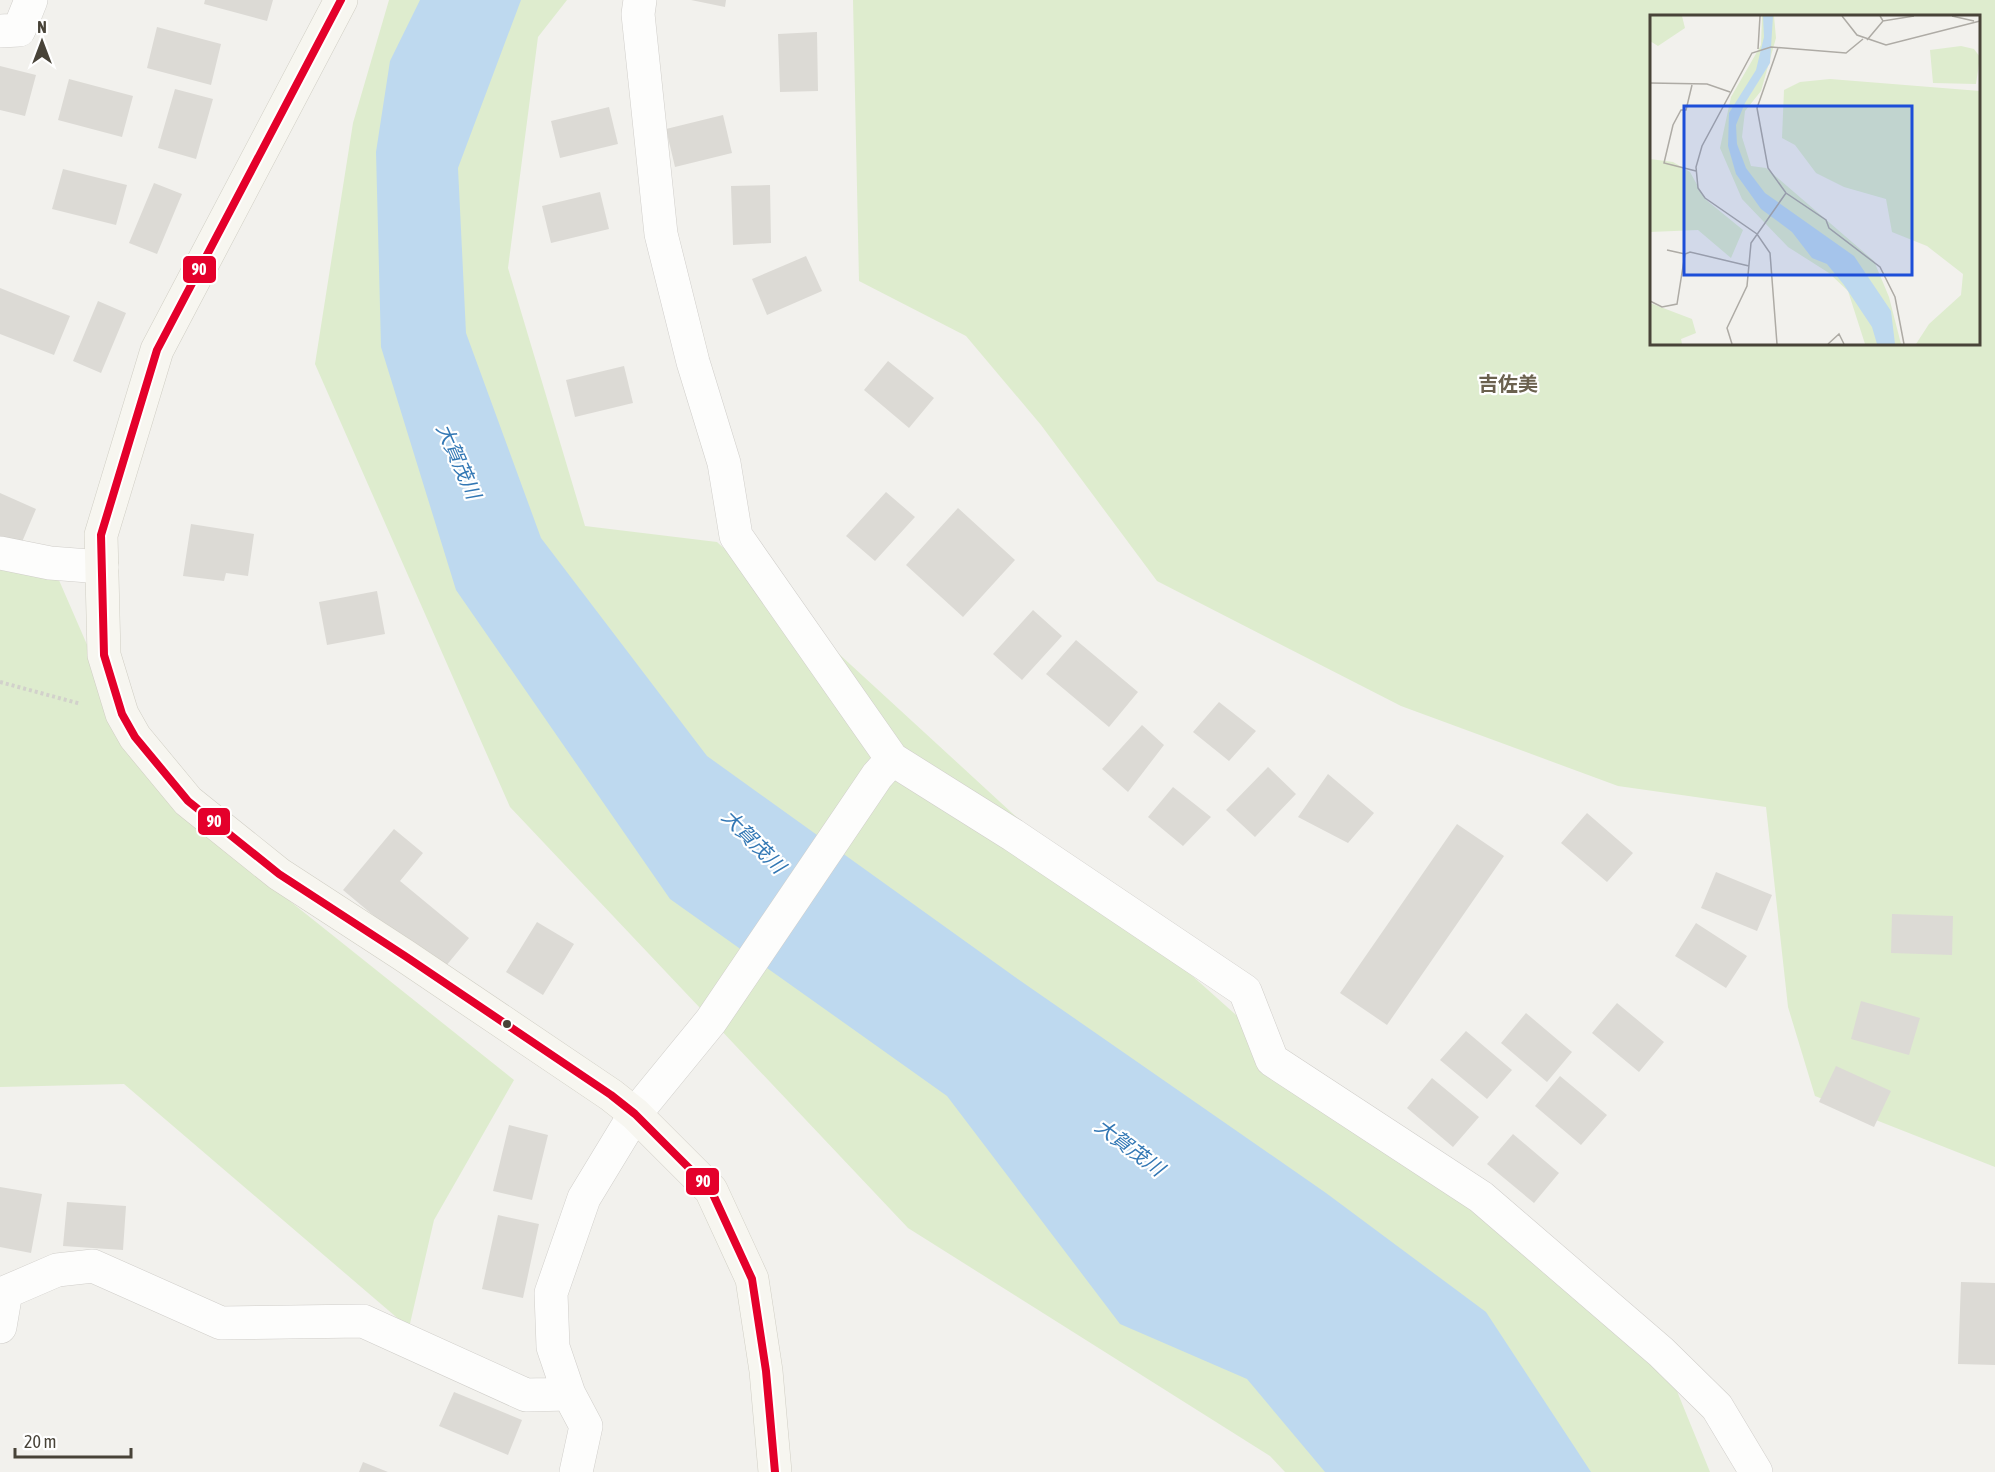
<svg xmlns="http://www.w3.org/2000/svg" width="1995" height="1472" viewBox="0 0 1995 1472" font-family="'Asap Condensed','Noto Sans JP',sans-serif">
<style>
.green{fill:#deecce;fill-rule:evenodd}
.water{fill:#bed9ef}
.building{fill:#dcdad5}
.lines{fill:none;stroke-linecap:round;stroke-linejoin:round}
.street-casing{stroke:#d0ceca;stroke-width:34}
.secondary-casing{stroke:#d0cec4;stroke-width:34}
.path{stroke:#d2d1cb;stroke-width:4;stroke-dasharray:3 3;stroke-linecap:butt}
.street{stroke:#fdfdfc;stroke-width:33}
.secondary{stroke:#f7f6f0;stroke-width:33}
.bus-1-casing{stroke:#fff;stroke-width:12}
.bus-1{stroke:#e4002b;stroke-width:8}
.bus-dot{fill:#484338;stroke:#fff;stroke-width:2}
.labels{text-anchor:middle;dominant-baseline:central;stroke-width:4.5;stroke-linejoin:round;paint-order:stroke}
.neighbourhood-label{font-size:20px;font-weight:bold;fill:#6b614f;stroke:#fff}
.water-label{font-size:20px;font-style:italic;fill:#3277b4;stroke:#fff}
.inset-road{fill:none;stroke:#aeaba5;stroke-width:1.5}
.view{fill:#1d4ed8;fill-opacity:0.15;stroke:#1d4ed8;stroke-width:3}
.inset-edge{fill:none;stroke:#484338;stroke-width:3}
.line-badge{stroke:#fff;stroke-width:2}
.badge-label{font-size:16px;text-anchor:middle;font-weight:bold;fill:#fff}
</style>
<rect width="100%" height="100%" fill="#f2f1ed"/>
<path class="green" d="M389,0h178l-29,37 -30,231 77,258 132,16 379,348 167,149 398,313 49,120h-425l-15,-16 -362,-228 -398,-421 -195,-443 38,-241z
M853,0h1142v1167l-180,-71 -27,-89 -22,-200 -148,-21 -217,-80 -244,-125 -116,-156 -75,-89 -107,-55zM1652,16h326v328h-326z
M0,554l55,17 43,99 84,145 332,265 -80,140 -25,108 -285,-244 -124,3z"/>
<path class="water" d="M420,0h101l-63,168 8,165 75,205 166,218 308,221 311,216 160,119 105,160h-266l-78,-93 -127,-55 -173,-228 -277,-197 -214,-309 -75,-243 -5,-195 14,-91z"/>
<path class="building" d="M205,0h68l-6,21 -63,-17z
M691,0h35l-1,7z
M157,27l64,17 -10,41 -64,-17z
M817,32l1,59 -38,1 -2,-58z
M0,66l36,9 -11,41 -25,-6z
M69,79l64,17 -11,41 -64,-17z
M175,89l38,10 -17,60 -38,-11z
M609,107l9,37 -58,14 -9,-37z
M723,115l9,38 -57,14 -9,-38z
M63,169l64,16 -11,40 -64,-16z
M154,183l28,11 -25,60 -28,-11z
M770,185l1,58 -38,2 -2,-59z
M600,192l9,37 -58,14 -9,-37z
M806,256l16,35 -55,24 -15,-36z
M0,288l70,28 -16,39 -54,-21z
M98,301l28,12 -25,60 -28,-12z
M888,361l46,37 -25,30 -45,-38z
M624,366l9,37 -58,14 -9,-37z
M886,492l29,25 -40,44 -29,-25z
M0,493l36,16 -17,40 -19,-9z
M958,508l57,52 -52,57 -57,-52z
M191,524l63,10 -6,42 -22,-3 -2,8 -41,-5z
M377,591l8,43 -58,11 -8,-43z
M1033,610l29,26 -40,44 -29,-26z
M1076,640l62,52 -29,35 -63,-53z
M1219,702l37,29 -27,30 -36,-29z
M1142,725l22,20 -36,47 -26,-23z
M1268,767l28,27 -41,43 -29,-27z
M1328,774l46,39 -26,30 -50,-26z
M1173,787l38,30 -28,29 -35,-29z
M1587,813l46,40 -26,29 -46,-39z
M1457,824l47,32 -117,169 -47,-32z
M394,829l29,24 -23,28 69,57 -28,34 -98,-82z
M1716,872l56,23 -15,36 -56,-23z
M1892,914l61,2 -1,39 -61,-2z
M537,922l37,22 -31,51 -37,-23z
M1696,923l51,33 -21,32 -51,-32z
M1861,1001l59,17 -11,37 -58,-16z
M1617,1003l47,39 -25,30 -47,-39z
M1526,1013l46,39 -25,30 -46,-39z
M1466,1031l46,39 -25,29 -47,-39z
M1836,1066l55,25 -17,36 -55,-25z
M1560,1076l47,39 -26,30 -46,-39z
M1432,1078l47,39 -26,30 -46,-39z
M509,1125l39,10 -16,65 -39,-9z
M1513,1134l46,39 -25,30 -47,-39z
M0,1187l42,7 -11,59 -31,-6z
M67,1202l59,4 -3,44 -60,-4z
M498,1215l41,9 -16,74 -41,-9z
M1961,1282l34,1v82l-37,-1z
M454,1392l68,28 -14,35 -69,-29z
M363,1462l25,10h-29z"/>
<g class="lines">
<defs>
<path id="street" d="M640,0l-2,14 23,220 32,128 31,101 12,73 156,223 121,76 232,156 27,69 209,137 180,155 56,55 39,65
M0,31l19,-1 12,-30
M0,553l50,10 52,4
M0,1327l6,-35 51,-22 36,-4 128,57 142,-2 163,74 43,-1
M576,1472l10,-46 -17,-32 -16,-47 -2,-54 33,-95 51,-84 76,-93 166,-245 15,-17"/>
<path id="secondary" d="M341,0l-184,350 -56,185 3,120 18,59 13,23 53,64 91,73 126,82 206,139 24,19 76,76 41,89 14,92 9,101"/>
</defs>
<use href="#street" class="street-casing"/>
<use href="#secondary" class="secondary-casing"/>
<path class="path" d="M0,682l81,22"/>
<use href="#street" class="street"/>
<use href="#secondary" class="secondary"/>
<defs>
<path id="bus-1" d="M341,0l-184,350 -56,185 3,120 18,59 13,23 53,64 91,73 126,82 206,139 24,19 76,76 41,89 14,92 9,101"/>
</defs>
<use href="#bus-1" class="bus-1-casing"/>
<use href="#bus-1" class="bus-1"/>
</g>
<circle class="bus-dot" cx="507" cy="1024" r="5"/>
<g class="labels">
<g class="neighbourhood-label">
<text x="1508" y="383">吉佐美</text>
</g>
<g class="water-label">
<text transform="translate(459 461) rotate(66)">大賀茂川</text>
<text transform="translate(754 841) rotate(45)">大賀茂川</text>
<text transform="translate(1130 1147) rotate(37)">大賀茂川</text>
</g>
</g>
<g transform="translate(1650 15)">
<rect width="330" height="330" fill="#f2f1ed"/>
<path d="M0,1h32l3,12 -27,18 -8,-5zM112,1h12l2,22 -15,53 -16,20 -3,26 9,29 15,2 108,93 15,36 12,47h-36l-17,-53 -19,-18 -41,-26 -46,-48 -22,-51 11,-51 30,-52zM311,31l13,3 6,8 -4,27 -43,-1 -3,-33zM180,64l150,12v253h-64l13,-20 32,-29 2,-21 -36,-28 -35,-14 -6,-33 -42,-12 -28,-14 -21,-28 -13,-7 2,-48 16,-8zM0,144l23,3 17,10 15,27 38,31 -12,28 -33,-28 -48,2zM0,288l42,16 4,14 -15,6 1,5h-32z" fill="#deecce"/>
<path d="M113,1h10l-3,47 -25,40 -9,22 1,19 9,24 19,25 89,63 37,55 4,33h-18l-5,-17 -28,-42 -17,-21 -15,-6 -20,-26 -31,-23 -25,-35 -8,-28 1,-33 27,-43 8,-33z" fill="#bed9ef"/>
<path class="inset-road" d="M192,1l15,19 29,10 94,-24M230,1l3,5 31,-5M302,1l22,5M217,25l16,-19M128,33l-21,60 11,60 18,25 40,27 3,8 51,39 15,30 9,47M108,34l2,-33M0,68l57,1 23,8M42,70l-6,25h-5l-8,15 -9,38 32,8M17,235l18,4M0,286l12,6 15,-3 8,-50 5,-2 59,14M82,329l-5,-16 20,-42 4,-43 35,-50M127,329l-7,-91 -13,-19 -52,-36 -7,-10 -2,-21 6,-21 50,-93 19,-6 75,6 17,-14M178,329l11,-10 5,10"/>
<path class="view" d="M34,91h228v169h-228z"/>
<rect width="330" height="330" class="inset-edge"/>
</g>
<g class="line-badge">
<rect x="182" y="255" width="35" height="29" rx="6" fill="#e4002b"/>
<rect x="197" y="807" width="34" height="29" rx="6" fill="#e4002b"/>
<rect x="685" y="1167" width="35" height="29" rx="6" fill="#e4002b"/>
</g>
<g class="badge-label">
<text x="199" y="275">90</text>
<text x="214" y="827">90</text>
<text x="703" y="1187">90</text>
</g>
<g transform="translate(42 42)" stroke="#ffffff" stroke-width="4.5" paint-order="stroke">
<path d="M0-4.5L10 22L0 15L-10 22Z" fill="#484338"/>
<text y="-9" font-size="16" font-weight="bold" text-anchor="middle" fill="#484338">N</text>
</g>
<path d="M15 1448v9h116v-9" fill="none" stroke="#484338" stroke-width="3"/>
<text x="24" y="1448" font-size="18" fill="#484338" stroke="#ffffff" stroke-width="4.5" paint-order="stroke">20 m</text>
</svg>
